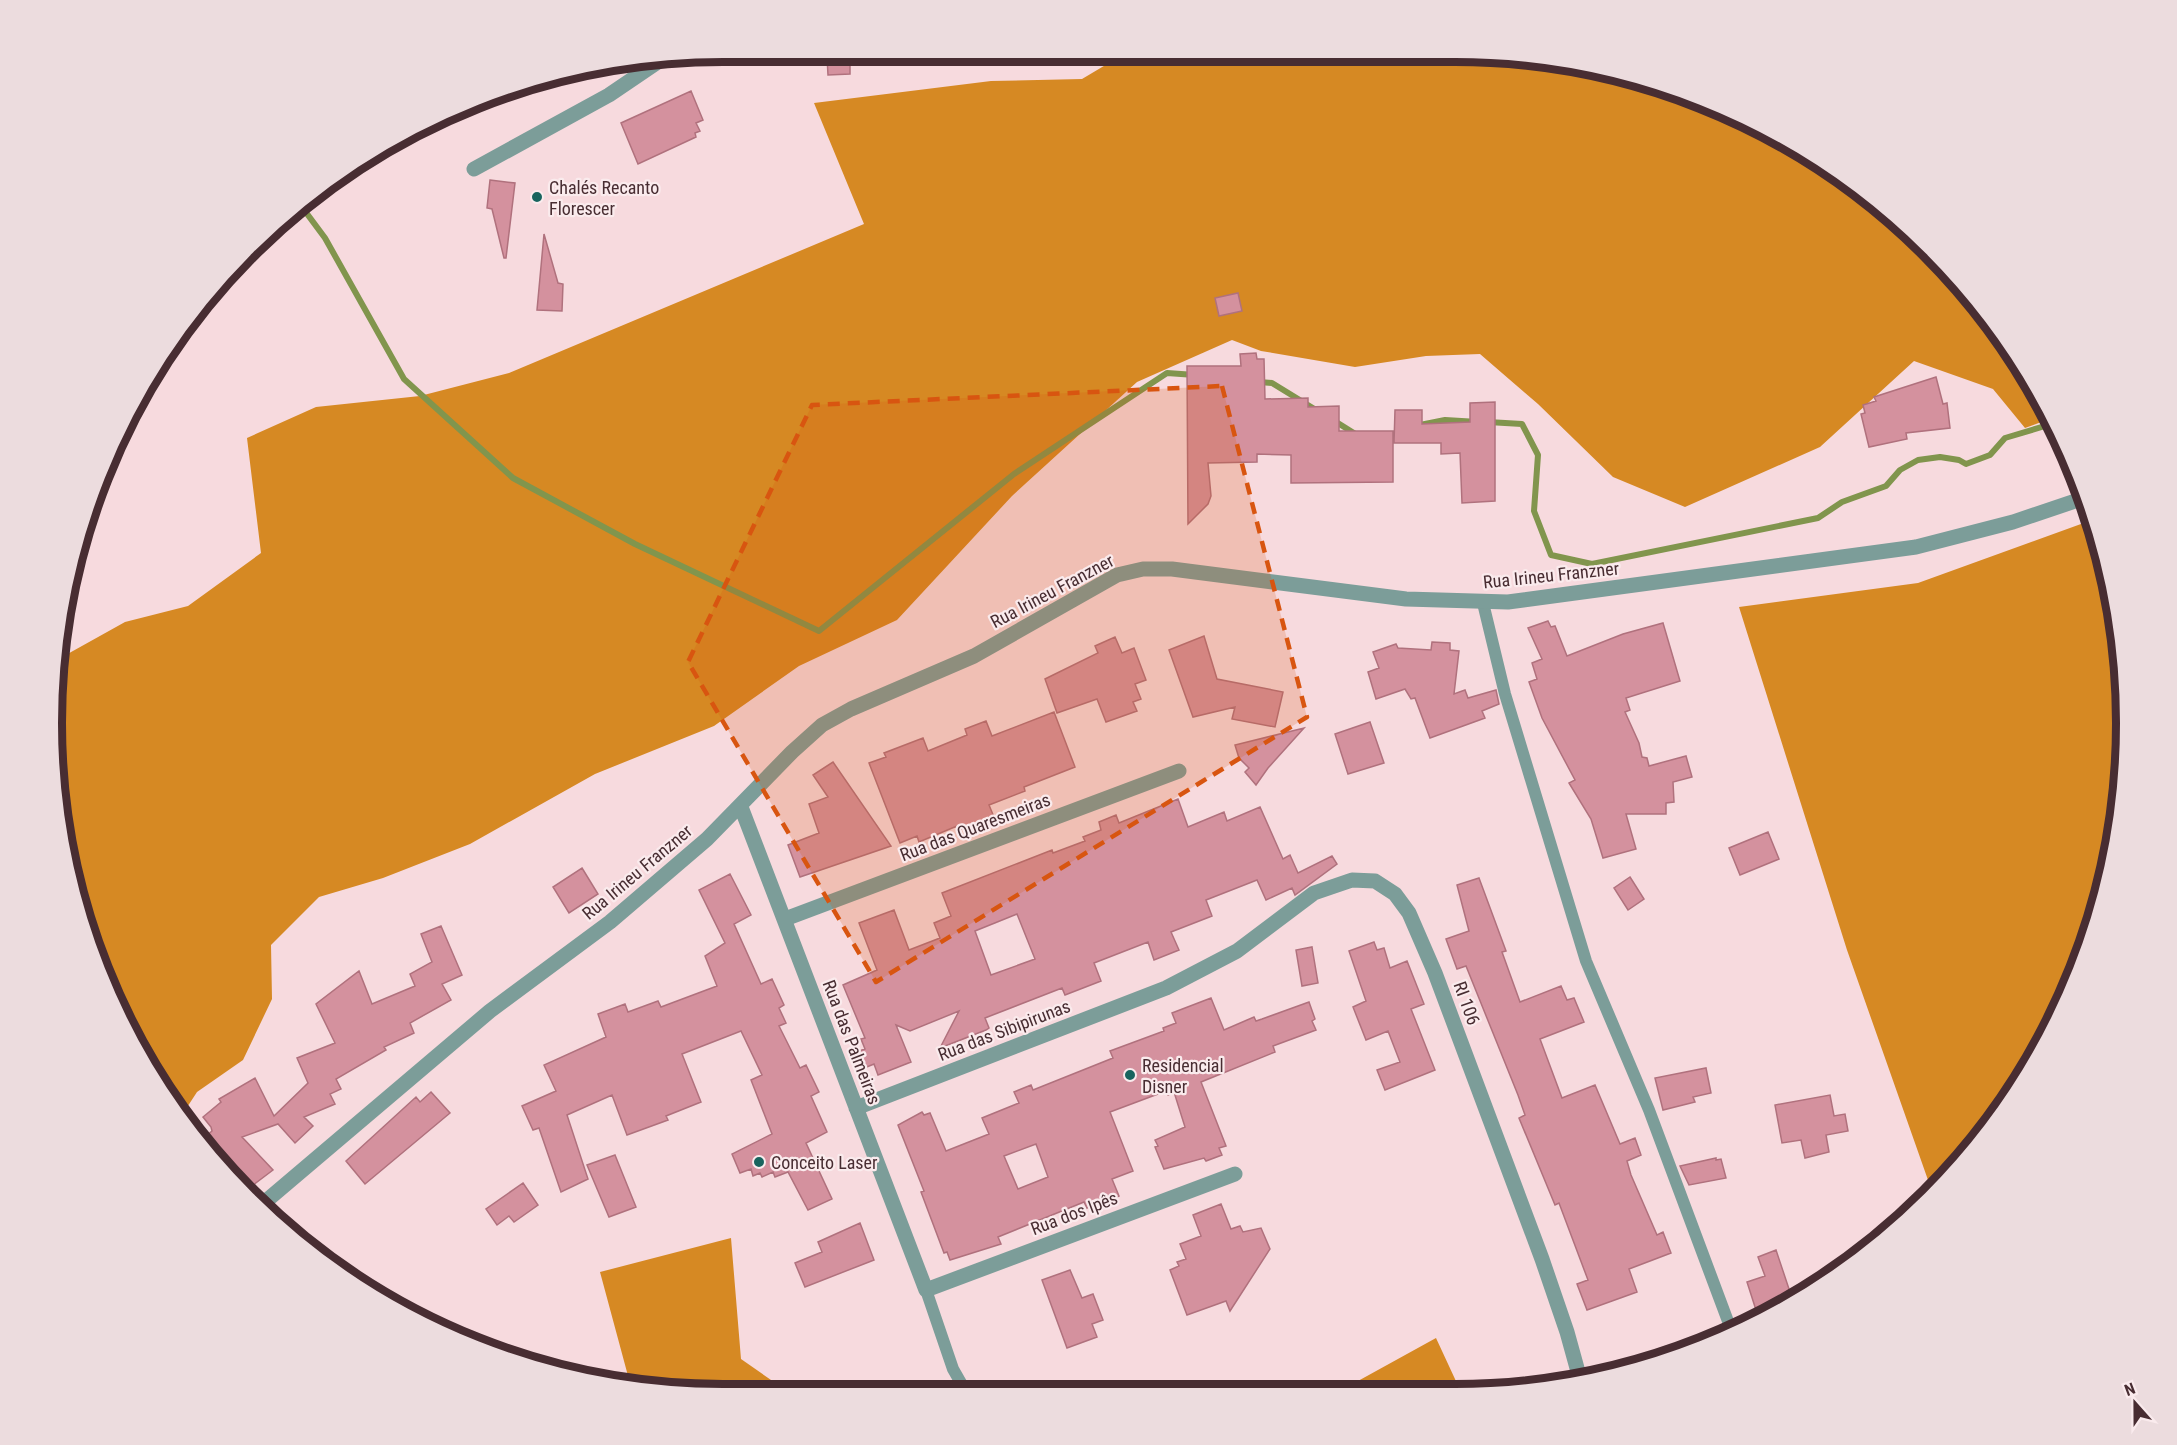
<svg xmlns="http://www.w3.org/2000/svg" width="2177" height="1445" viewBox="0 0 2177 1445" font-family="'Roboto Condensed',sans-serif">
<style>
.forest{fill:#d68923}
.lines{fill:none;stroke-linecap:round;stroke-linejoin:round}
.stream{stroke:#81954d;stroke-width:6}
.building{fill:#d4919e;stroke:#b0717d;stroke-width:1.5;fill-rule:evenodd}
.service{stroke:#7c9d99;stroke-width:12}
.minor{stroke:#7c9d99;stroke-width:15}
.marked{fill:#d85510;fill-opacity:0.2;stroke:#d85510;stroke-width:4.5;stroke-dasharray:12 8;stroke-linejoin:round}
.poi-dot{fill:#18645e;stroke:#faebed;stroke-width:2}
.labels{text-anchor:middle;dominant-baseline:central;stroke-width:4.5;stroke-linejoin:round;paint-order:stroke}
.poi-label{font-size:18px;fill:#482d32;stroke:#faebed;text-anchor:start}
.street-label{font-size:18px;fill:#482d32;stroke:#faebed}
.rim{fill:none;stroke:#482d32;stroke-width:8}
</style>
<rect width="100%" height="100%" fill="#f7dade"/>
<path class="forest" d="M1119,57h423l87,17 122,46 147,98 89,96 65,104 -27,10 -32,-39 -79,-28 -94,86 -135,60 -72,-30 -75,-73 -58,-50 -54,2 -71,11 -94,-16 -29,-11 -95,42 -125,114 -115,124 -98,46 -85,60 -119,48 -125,70 -87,34 -64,19 -48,48 1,54 -29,61 -46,32 -15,23 -41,-56 -67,-163 -22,-129v-89l3,-17 70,-39 63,-16 73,-53 -14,-115 69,-31 104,-11 89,-23 355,-149 -50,-121 177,-22 91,-2z
M2092,520l11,29 22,130 -5,131 -30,129 -54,120 -77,107 -36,33 5,-19 -81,-230 -108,-343 179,-24z
M731,1238l10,121 43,30 -153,-2 -31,-115z
M1436,1338l25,54h-123z"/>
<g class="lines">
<path class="stream" d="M299,203l26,35 79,141 109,99 122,66 184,87 195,-157 153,-101 28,2
M1259,382l13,1 44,27
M1333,420l24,15
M1488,422l34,2 16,31 -4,56 17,44 41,9 226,-46 24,-16 44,-16 14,-16 18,-10 22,-3 19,3 7,4 24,-9 15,-17 50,-15
M1420,425l25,-5 33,2"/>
</g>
<path class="building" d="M827,57h23v17l-22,1z
M691,91l12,29 -7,3 4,8 -5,2 1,4 -58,27 -17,-41z
M490,180l25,3 -9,75h-2l-12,-49 -5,-1z
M544,234l14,49 5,1 -1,27 -25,-1z
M1238,293l4,18 -23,5 -4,-18z
M1256,353l1,6h7l1,40 43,-1v9l31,-1v25h54v51l-102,1v-28l-34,-1v8l-49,1 3,33 -3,8 -20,20 -1,-158h54l-1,-12z
M1936,377l7,27 4,-1 3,25 -44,5 1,6 -38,8 -8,-33 4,-1 -2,-8 13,-4 -2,-4z
M1495,402v99l-33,2 -2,-50 -19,1v-11h-47l1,-33h27v14l48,-2v-19z
M1548,621l3,6 4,-1 12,30 56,-22 40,-11 17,58 -54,17 4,12 -5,2 14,31 3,14 5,1 2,8 37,-10 6,21 -19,5 1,20 -8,1v11h-40l10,35 -33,9 -12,-39 -22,-36 6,-3 -33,-62 -13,-36 8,-3 -5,-16 10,-4 -14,-31z
M1204,636l13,43 66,13 -8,35 -43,-8 3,-12 -42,10 -24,-67z
M1115,637l7,16 12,-5 12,32 -11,4 6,15 -8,3 4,9 -31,11 -9,-23 -40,14 -12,-34 53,-26 -3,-7z
M1432,642l18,1v7l9,1 -5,43 11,-4 3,8 28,-8 3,14 -17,7 3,7 -55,20 -15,-40 -4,1 -6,-10 -29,10 -8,-27 11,-4 -6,-16 23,-8 2,4 33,2z
M1054,712l21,55 -51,20 1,4 -36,14 5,12 -35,13 -2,-4 -38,16 -2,-6 -17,7 -31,-80 17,-6 -2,-4 39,-15 5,13 39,-16 -2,-6 21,-8 6,15z
M1370,722l14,41 -36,11 -13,-40z
M1304,728l-36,40 -12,17 -11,-13 4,-4 -10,-10 -4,-13z
M833,762l58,84 -91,31 -12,-32 31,-12 -10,-29 19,-7 -15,-22z
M1178,799l10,28 36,-15 3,9 33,-14 23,52 7,-4 8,18 34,-17 5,8 -42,31 -3,-7 -26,12 -9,-20 -51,20 6,16 -41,16 8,18 -25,10 -6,-18 -54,21 7,18 -36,14 -3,-7 -77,30 4,10 -3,2 -46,18 19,-37 -49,20 -14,-6 15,37 -33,13 -4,-11 -12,5 -6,-17 9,-3 -4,-10 4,-1 -22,-53 34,-15 -18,-47 35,-13 15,40 31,-12 -6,-15 17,-7 -9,-23 110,-43 1,3 32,-12 -2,-4 18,-7 -2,-8 17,-7 3,8zM1017,914l18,45 -44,16 -16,-44z
M1768,832l11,27 -39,16 -11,-27z
M582,868l16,26 -29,19 -16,-26z
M730,874l21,41 -17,9 27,60 11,-5 12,26 -5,3 7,15 -7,3 21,42 6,-3 13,27 -8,4 16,36 -21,11 26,56 -24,11 -20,-38 -13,5 -2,-5 -11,5 -2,-4 -7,3 -2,-7 -11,4 -8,-19 40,-20 -21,-54 11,-5 -21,-44 -59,23 19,48 -35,14 2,4 -41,15 -15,-40 -45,20 21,64 -27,13 -22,-64 -6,2 -11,-24 34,-15 -12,-26 62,-28 -8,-23 27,-10 3,8 30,-11 3,6 56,-21 -12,-30 20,-13 -26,-53z
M1630,877l14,22 -16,11 -14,-22z
M1479,878l27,73 -4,1 18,50 41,-16 6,14 7,-2 10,24 -44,17 22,59 33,-13 25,59 15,-6 6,17 -14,6 4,14 26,60 6,-3 8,21 -42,16 8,23 -50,18 -10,-26 11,-4 -29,-77 -4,2 -36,-87 6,-3 -7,-20 -52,-129 -9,3 -11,-30 23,-8 -12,-46z
M441,926l21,49 -20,9 9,16 -41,23 4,10 -30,14 2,3 -50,29 5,10 -11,5 5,10 -31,13 9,9 -18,17 -17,-19 -36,13 31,33 -29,22 -27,-27 3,-3 -13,-19 3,-3 -4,-4 6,-5 -1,-4 -8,-10 18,-15 -2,-3 36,-21 19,38 34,-33 -11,-25 38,-15 -19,-39 43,-33 13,33 43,-18 -5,-12 22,-12 -11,-28z
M1374,942l3,8 7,-2 6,20 17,-7 17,43 -13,5 24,61 -50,20 -8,-20 23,-8 -12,-31 -22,9 -13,-33 13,-6 -17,-50z
M1312,947l6,36 -16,3 -6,-36z
M1211,998l13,32 30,-13 2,4 6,-2 47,-17 6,17 -3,2 4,9 -43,16 2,6 -74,30 25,64 -7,2 3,7 -16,6 -2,-3 -40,11 -9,-22 3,-1 -3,-6 30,-13 -11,-35 -6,3 -2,-4 -56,21 23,59 -21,8 7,17 -32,12 -3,-6 -86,35 3,7 -51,16 -3,-8 -3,1 -23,-61 3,-1 -26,-66 24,-13 2,3 6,-2 16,38 43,-17 -7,-16 37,-15 -5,-11 17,-7 2,5 80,-32 -3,-7 54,-20 -1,-3 13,-5 -4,-10zM1036,1144l12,33 -30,12 -14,-33z
M1706,1068l5,25 -18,4 2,5 -32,8 -8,-32z
M431,1092l19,21 -85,71 -19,-23 70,-64 4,5z
M1830,1095l4,21 11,-2 3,17 -22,4 3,17 -24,6 -4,-18 -19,3 -7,-38z
M615,1155l21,52 -27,10 -22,-52z
M1716,1158v2l5,-1 5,19 -37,7 -9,-19z
M523,1183l15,22 -24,17 -5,-6 -12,9 -11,-16z
M1221,1204l10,25 9,-3 3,6 18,-4 9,21 -40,62 -4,-10 -39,14 -17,-45 9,-4 -2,-4 9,-3 -6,-15 21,-8 -8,-21z
M860,1223l14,37 -69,27 -10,-24 27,-11 -4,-10z
M1776,1250l16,48 -36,12 -9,-28 18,-6 -7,-19z
M1070,1270l12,28 11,-4 10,26 -11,4 5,13 -30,11 -25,-68z"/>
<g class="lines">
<path class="service" d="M1483,603l22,91 81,267 63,149 83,222
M926,1290l27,79 12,21"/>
<path class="minor" d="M474,169l135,-74 56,-38
M741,807l185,483 309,-116
M785,919l394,-148
M856,1108l310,-120 71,-37 77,-58 38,-13 23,1 20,13 14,19 26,60 107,286 25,73 13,47
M259,1207l231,-196 120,-89 97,-83 85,-87 30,-27 29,-16 123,-53 143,-81 26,-6h29l234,30 102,3 408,-55 97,-25 71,-24"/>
</g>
<path class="marked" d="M1222,386l85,331 -431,265 -188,-320 124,-257z"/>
<g class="poi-dot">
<circle cx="537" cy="197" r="6"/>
<circle cx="1130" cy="1075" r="6"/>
<circle cx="759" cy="1162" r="6"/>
</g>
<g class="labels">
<g class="poi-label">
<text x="549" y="187">Chalés Recanto<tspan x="549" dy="21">Florescer</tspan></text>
<text x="1142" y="1065">Residencial<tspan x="1142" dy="21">Disner</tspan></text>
<text x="771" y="1162">Conceito Laser</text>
</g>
<g class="street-label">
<text transform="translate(1551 575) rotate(-6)">Rua Irineu Franzner</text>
<text transform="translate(1052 591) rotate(-28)">Rua Irineu Franzner</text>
<text transform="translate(975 827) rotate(-21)">Rua das Quaresmeiras</text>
<text transform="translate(637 872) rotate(-40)">Rua Irineu Franzner</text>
<text transform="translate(1467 1003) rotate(70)">RI 106</text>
<text transform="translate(1004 1030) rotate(-21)">Rua das Sibipirunas</text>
<text transform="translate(852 1042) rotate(69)">Rua das Palmeiras</text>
<text transform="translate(1074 1213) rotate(-21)">Rua dos Ipês</text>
</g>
</g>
<path d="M0 0H2177V1445H0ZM723 62H1455A661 661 0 0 1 2116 723V723A661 661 0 0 1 1455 1384H723A661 661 0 0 1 62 723V723A661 661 0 0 1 723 62Z" fill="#ecdcde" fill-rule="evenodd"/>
<path class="rim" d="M723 62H1455A661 661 0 0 1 2116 723V723A661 661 0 0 1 1455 1384H723A661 661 0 0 1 62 723V723A661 661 0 0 1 723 62Z"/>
<g transform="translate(2135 1403) rotate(339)" stroke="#faebed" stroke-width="4.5" paint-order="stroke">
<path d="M0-4.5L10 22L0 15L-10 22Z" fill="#482d32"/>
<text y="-9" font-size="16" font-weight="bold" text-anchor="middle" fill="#482d32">N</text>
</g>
</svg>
